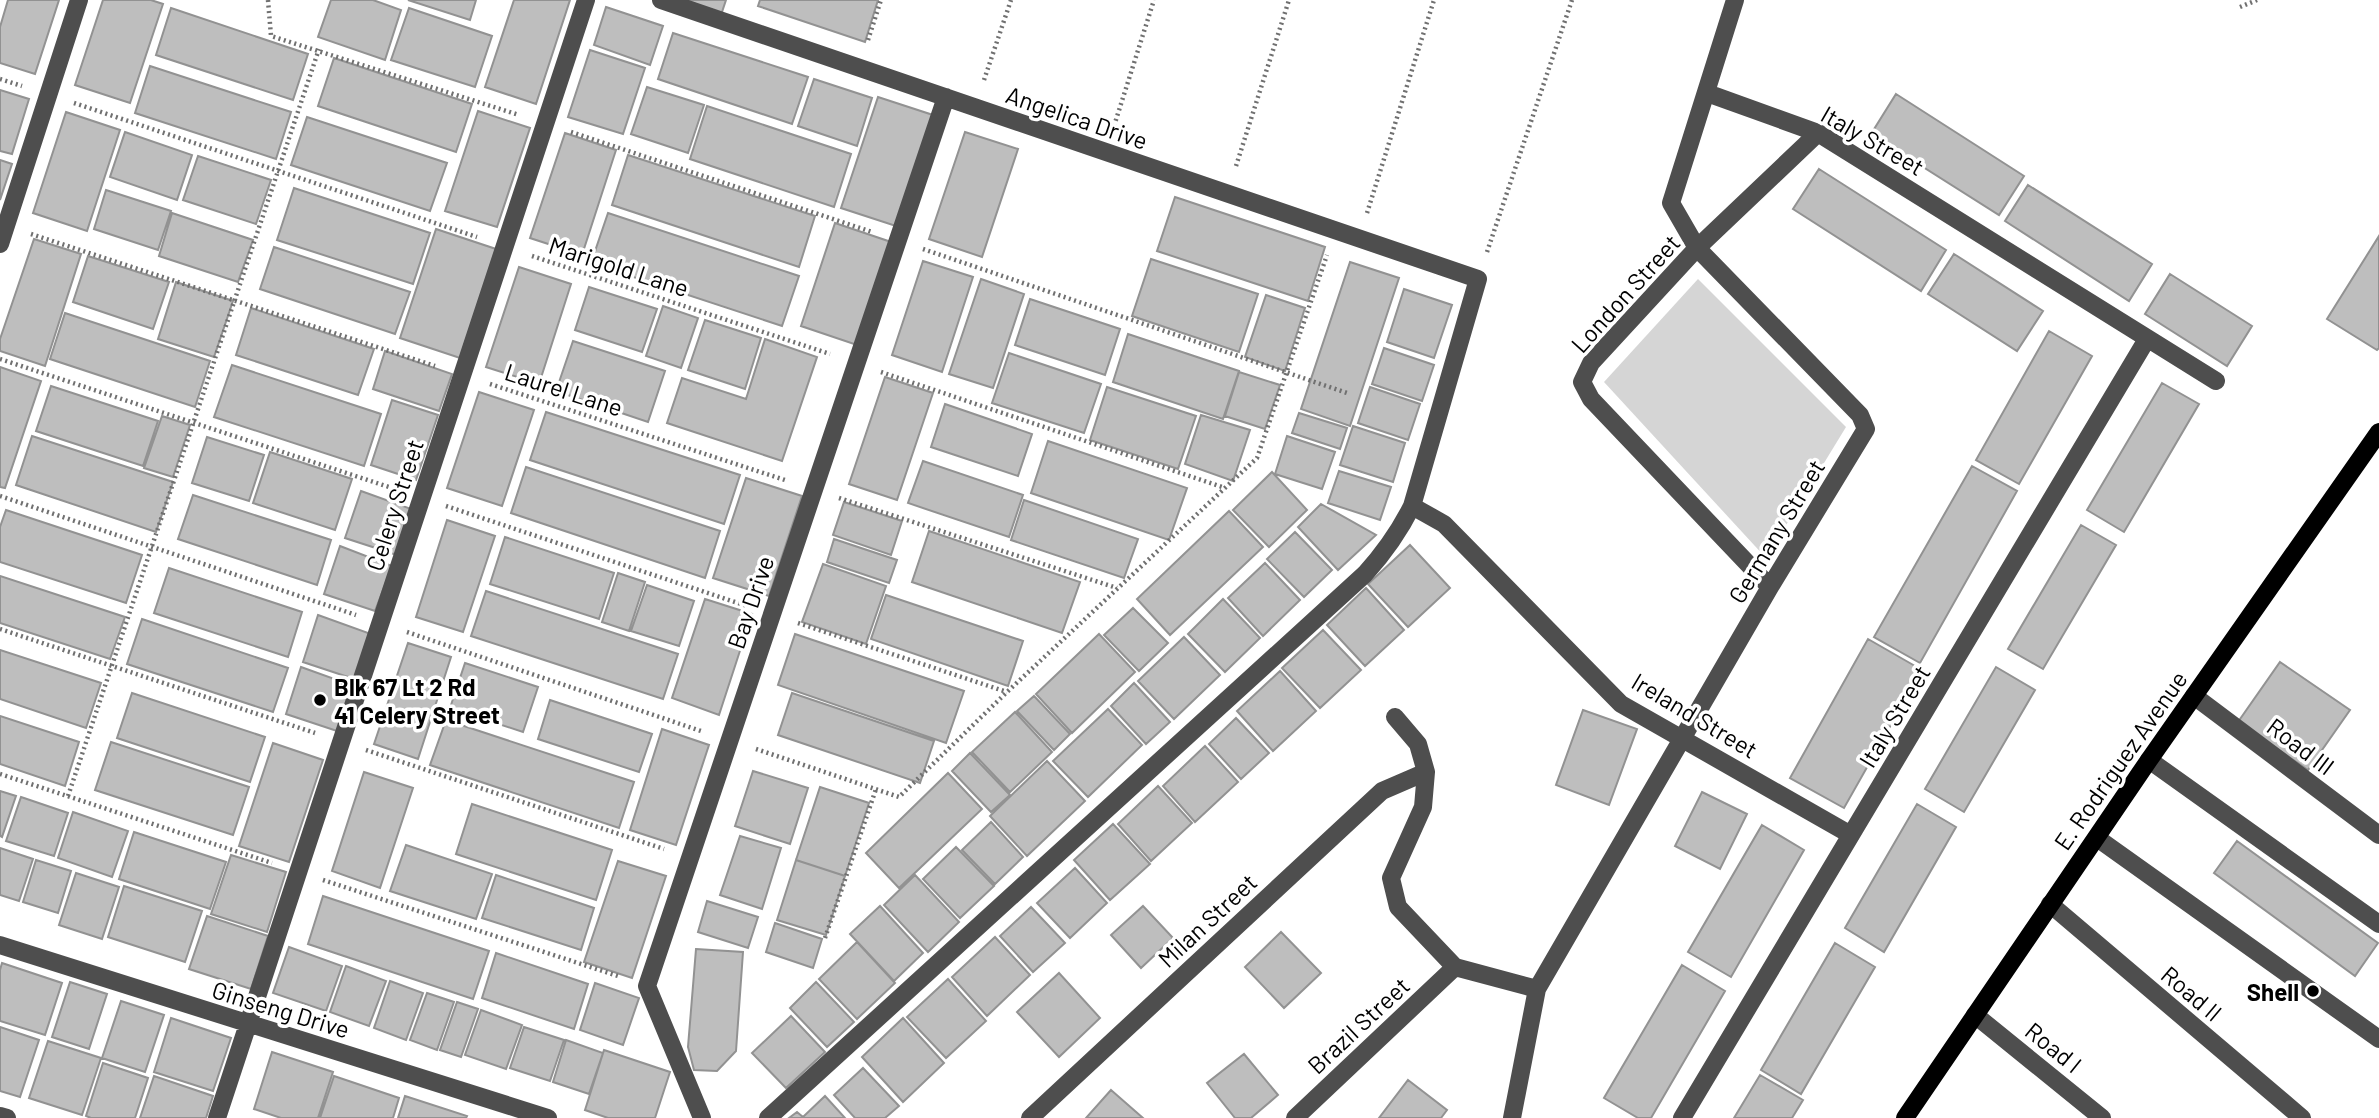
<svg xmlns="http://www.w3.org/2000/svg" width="2379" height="1118" viewBox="0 0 2379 1118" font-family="Barlow,sans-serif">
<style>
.green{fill:#d5d5d5}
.building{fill:#bebebe;stroke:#929292;stroke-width:2}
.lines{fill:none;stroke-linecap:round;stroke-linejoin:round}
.path{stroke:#707070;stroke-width:4.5;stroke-dasharray:2 3.5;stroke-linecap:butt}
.minor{stroke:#4e4e4e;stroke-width:18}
.major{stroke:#000;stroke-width:18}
.poi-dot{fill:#000;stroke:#fff;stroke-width:2.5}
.labels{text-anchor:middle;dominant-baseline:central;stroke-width:7;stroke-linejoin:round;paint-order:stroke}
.street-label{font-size:24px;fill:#000;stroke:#fff}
.poi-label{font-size:24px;font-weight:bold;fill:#000;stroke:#fff;text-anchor:start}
</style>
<rect width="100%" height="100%" fill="#fff"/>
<path class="green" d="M1698,279l148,148 -80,131 -162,-176z"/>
<path class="building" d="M8,0h51l-24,74 -35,-11v-36z
M103,0h48l12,4 -33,99 -55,-18z
M331,0h42l28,10 -16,50 -67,-23z
M408,0h68l-6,20z
M514,0h56l-34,104 -51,-17z
M675,0h51l-5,15z
M760,0h118l-13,42 -107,-36z
M606,7l57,19 -13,39 -56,-20z
M171,8l137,46 -15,46 -137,-45z
M409,8l83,28 -17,51 -84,-27z
M673,33l135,44 -16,47 -134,-45z
M590,50l55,18 -22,66 -55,-17z
M334,58l138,46 -16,48 -138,-46z
M150,66l141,46 -15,47 -141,-46z
M814,79l58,19 -15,48 -59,-20z
M647,87l57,18 -16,48 -57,-19z
M0,90l29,9 -17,55 -12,-3z
M1896,94l128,82 -25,39 -128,-81z
M878,97l58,19 -37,111 -58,-19z
M707,106l144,48 -17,53 -144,-48z
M478,111l52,17 -33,99 -52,-16z
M66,112l54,18 -33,101 -54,-18z
M307,117l140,46 -17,48 -139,-46z
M125,132l67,23 -15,45 -67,-23z
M965,132l53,17 -36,108 -53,-18z
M565,133l51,17 -34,105 -52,-17z
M628,155l187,61 -16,51 -187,-62z
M198,156l73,24 -15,44 -73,-24z
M0,160l12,4 -12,36z
M1819,169l127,81 -25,41 -128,-82z
M2028,185l124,79 -23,37 -124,-80z
M294,188l136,45 -17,51 -136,-44z
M106,190l65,21 -13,39 -64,-21z
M1175,197l150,50 -17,54 -151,-50z
M172,213l81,27 -15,42 -79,-26z
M608,213l191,63 -17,50 -191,-63z
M835,223l59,20 -34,103 -59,-20z
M436,229l60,20 -36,109 -60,-20z
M2379,236v112l-2,2 -50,-31z
M34,239l47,15 -36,112 -45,-15v-12z
M274,247l136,45 -15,42 -135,-45z
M1954,254l89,57 -26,40 -89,-57z
M88,256l81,26 -16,47 -80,-27z
M1151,259l107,35 -19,58 -107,-36z
M923,261l50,16 -31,95 -50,-17z
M1350,262l49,16 -49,148 -49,-17z
M519,267l52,17 -32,100 -53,-17z
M2170,274l82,52 -25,40 -82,-52z
M981,279l43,15 -31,94 -44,-14z
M176,282l57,19 -19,56 -56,-18z
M589,287l68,22 -15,43 -67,-22z
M1404,289l48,16 -18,53 -47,-16z
M1266,295l39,13 -20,63 -40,-14z
M1030,299l90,30 -15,46 -90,-30z
M663,306l35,12 -17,50 -35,-12z
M251,308l123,41 -16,46 -122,-40z
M65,313l145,48 -15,46 -145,-48z
M705,320l56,18 -16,51 -57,-19z
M2049,331l43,25 -73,128 -43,-24z
M1128,334l111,37 -16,48 -110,-37z
M765,339l52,18 -35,104 -115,-38 15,-45 64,21z
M573,341l92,30 -17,51 -92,-31z
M1384,348l50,17 -12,36 -50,-17z
M385,351l67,23 -13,37 -66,-22z
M1009,353l92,31 -17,49 -92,-30z
M232,365l149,49 -17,52 -150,-49z
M0,367l41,14 -36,107 -5,-1z
M1239,372l41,13 -15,44 -40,-13z
M885,377l48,16 -36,107 -48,-16z
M2162,383l37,21 -75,128 -37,-22z
M51,386l107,35 -15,45 -107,-35z
M1107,387l89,29 -18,53 -88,-29z
M1370,387l50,17 -12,36 -50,-17z
M479,392l55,18 -32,96 -55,-18z
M392,400l46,15 -22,65 -45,-15z
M945,404l87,30 -14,42 -87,-29z
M546,412l194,63 -16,49 -194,-64z
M1299,413l48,15 -7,21 -48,-16z
M1201,415l49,15 -17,51 -48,-17z
M162,416l28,9 -17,52 -29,-9z
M1353,426l52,17 -12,39 -53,-17z
M32,436l141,46 -17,50 -140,-47z
M1287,436l48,16 -13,37 -47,-15z
M207,437l57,18 -15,46 -57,-18z
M1048,441l139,47 -18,52 -138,-47z
M270,452l82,27 -17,51 -82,-27z
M923,461l100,34 -14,42 -101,-34z
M1972,466l45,25 -97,172 -46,-26z
M526,467l194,64 -15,47 -194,-65z
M1339,471l52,16 -11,33 -52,-17z
M1272,472l35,38 -38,37 -36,-37z
M746,478l56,18 -33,100 -56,-18z
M361,491l53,19 -17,45 -52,-17z
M193,495l138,45 -14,45 -139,-46z
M1024,500l114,39 -14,39 -113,-38z
M844,502l58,19 -11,34 -58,-20z
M1321,504l55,31 -38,35 -40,-43z
M6,510l136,45 -16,48 -126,-41v-35z
M1229,511l34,36 -93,88 -33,-36z
M447,520l48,16 -32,96 -47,-15z
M2081,525l35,20 -73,124 -35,-20z
M929,531l151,51 -18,51 -150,-51z
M1295,532l37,38 -28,27 -37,-38z
M505,537l109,36 -15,46 -109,-35z
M834,539l63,21 -8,23 -62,-21z
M1410,545l40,43 -42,39 -40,-43z
M340,546l52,20 -17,45 -51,-17z
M1265,563l35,37 -37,36 -35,-38z
M823,564l63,22 -20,58 -64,-22z
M169,568l133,44 -14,45 -134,-44z
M618,573l27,9 -16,49 -27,-9z
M0,576l125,41 -15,42 -110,-36z
M647,585l47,16 -15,45 -48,-15z
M1366,588l38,42 -39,36 -38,-41z
M486,591l192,63 -15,45 -192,-63z
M886,595l137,46 -15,45 -137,-47z
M705,599l47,15 -33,101 -47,-17z
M1223,599l37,39 -35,34 -37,-38z
M1133,608l35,35 -29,28 -35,-36z
M318,615l53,19 -17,45 -51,-17z
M142,619l146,49 -15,44 -146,-48z
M1323,630l38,40 -41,38 -38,-40z
M795,634l169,57 -18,52 -168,-58z
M1099,634l36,38 -63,61 -36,-39z
M1184,637l36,38 -46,44 -36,-38z
M1868,639l54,31 -78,138 -54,-30z
M408,643l43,14 -33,102 -44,-15z
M0,650l101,33 -15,45 -86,-29z
M2280,662l70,48 -42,60 -70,-48z
M465,663l73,24 -15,45 -73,-24z
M301,667l53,19 -17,45 -51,-17z
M1996,667l39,23 -71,122 -39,-23z
M1280,671l36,40 -43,40 -36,-40z
M1134,683l36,39 -24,22 -35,-38z
M132,693l133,44 -15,45 -133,-44z
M792,693l142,48 -14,42 -142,-48z
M1034,696l36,38 -16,16 -37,-39z
M550,700l102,34 -13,38 -101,-33z
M1108,709l34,36 -54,52 -35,-36z
M1583,710l54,19 -28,76 -53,-20z
M1015,712l37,40 -42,40 -38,-40z
M0,716l79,26 -14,44 -65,-22z
M1236,718l33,35 -28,26 -32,-35z
M446,720l188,62 -15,46 -189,-63z
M662,729l47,16 -33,100 -46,-15z
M111,742l138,45 -16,48 -138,-45z
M273,743l50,17 -34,102 -50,-16z
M1205,746l33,36 -43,40 -32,-36z
M970,753l40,42 -19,17 -39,-41z
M1047,761l38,40 -58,55 -37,-40z
M753,771l55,17 -18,56 -55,-18z
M364,772l49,16 -33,100 -48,-17z
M948,773l34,36 -83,79 -33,-35z
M1158,786l34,37 -41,38 -33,-37z
M820,787l49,16 -24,73 -49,-16z
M0,791l16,5 -14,41 -2,-1z
M1702,792l45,22 -27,55 -45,-23z
M21,797l47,16 -14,43 -48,-15z
M472,804l140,46 -16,50 -140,-46z
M1917,804l39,23 -72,125 -39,-24z
M73,812l55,19 -16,46 -54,-19z
M991,822l32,35 -28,27 -33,-34z
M1113,824l37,40 -40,36 -36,-40z
M1762,825l42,25 -73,127 -43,-25z
M134,832l92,30 -16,47 -91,-30z
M740,836l41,12 -19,61 -42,-14z
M2237,841l141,102 -23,33 -141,-103z
M406,845l86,29 -16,45 -86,-28z
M956,847l38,39 -34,32 -37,-39z
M0,848l33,11 -14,42 -19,-6z
M231,855l55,17 -19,60 -56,-18z
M36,860l35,11 -13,42 -35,-11z
M796,860l49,16 -19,59 -49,-15z
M618,861l48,15 -34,102 -48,-16z
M1075,868l32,35 -37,35 -33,-35z
M76,873l43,14 -17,52 -43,-14z
M496,875l98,33 -13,42 -99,-32z
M915,875l44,47 -31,30 -44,-47z
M124,886l78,25 -17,51 -77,-25z
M323,896l166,55 -16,48 -165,-55z
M707,901l51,16 -10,31 -50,-16z
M880,906l43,47 -29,28 -44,-47z
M1143,906l30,32 -32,30 -30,-33z
M1031,907l34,36 -32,29 -33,-36z
M207,916l61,20 -17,53 -62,-20z
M775,923l47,16 -9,29 -47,-16z
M1281,932l40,41 -37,35 -39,-41z
M995,937l35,38 -43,41 -35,-39z
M857,942l38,41 -38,36 -38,-40z
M1835,943l40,24 -74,127 -40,-24z
M289,947l53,19 -16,45 -53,-18z
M696,949l47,3 -7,99 -19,20 -23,-1 -6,-23z
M496,953l92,31 -14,45 -92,-31z
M2,963l60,20 -17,52 -45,-14v-51z
M1682,965l43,26 -74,127h-13l-34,-20z
M346,966l40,15 -17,45 -39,-14z
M1059,973l41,45 -41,39 -42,-45z
M948,979l38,42 -40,37 -39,-41z
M390,981l33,12 -17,47 -32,-12z
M70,982l37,12 -18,55 -37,-12z
M816,982l38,40 -27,25 -37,-39z
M595,983l44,15 -16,47 -43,-15z
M427,993l27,9 -17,48 -27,-10z
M121,1001l43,14 -19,57 -43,-14z
M457,1002l21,7 -17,48 -21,-7z
M481,1010l41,15 -16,44 -41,-14z
M791,1016l34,36 -39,36 -34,-35z
M171,1018l60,20 -18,53 -59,-19z
M903,1018l41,45 -41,39 -41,-45z
M0,1027l39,13 -19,57 -20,-6z
M524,1027l40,13 -14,41 -40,-13z
M566,1040l37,13 -14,41 -36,-12z
M48,1041l53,17 -19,57 -53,-17z
M604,1050l66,22 -15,46h-47l-23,-8z
M272,1052l61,20 -15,46h-37l-27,-9z
M1244,1054l34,41 -27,23h-16l-28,-35z
M103,1063l45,15 -13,40h-44l-5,-2z
M863,1068l36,38 -14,12h-30l-21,-23z
M1760,1075l43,25 -11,18h-58z
M154,1076l59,20 -7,22h-66z
M334,1076l65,22 -6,20h-73z
M1408,1080l39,30 -6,8h-62z
M1111,1090l32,28h-57z
M405,1096l62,20 -1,2h-68z
M825,1096l20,22h-56l8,-6 6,5z"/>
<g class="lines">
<path class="path" d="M268,0l3,36 248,79
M2240,7l17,-7
M868,40l13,-40
M0,79l22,7
M984,80l27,-80
M74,103l403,134
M1114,126l40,-126
M571,132l301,100
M1236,166l53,-166
M1367,213l67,-213
M31,234l404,132
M923,249l427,145
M1487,252l85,-252
M532,256l298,98
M0,359l395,130
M881,372l344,116
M490,384l298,97
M0,496l356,119
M839,498l278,90
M446,506l301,100
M798,623l209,69
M0,629l315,104
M407,632l297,100
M756,749l143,48 108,-105 250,-234 70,-203
M366,750l298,99
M0,774l272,89
M68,796l251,-747
M323,880l298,97
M825,938l51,-149"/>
<path class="minor" d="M661,0l817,279 -66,227c-13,26 -28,47 -47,68l-597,544
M1707,93l111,40 398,248
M0,244l79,-244
M1412,506l32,18 177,180 230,131
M1770,587l-179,-188 -9,-17 9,-19 106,-115 121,-115
M2194,696l185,139
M1395,717l23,27 8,28 -3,35 -32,71 7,29 57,60 82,22
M2149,760l230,164
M2097,838l282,201
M2050,904l252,214
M0,945l548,173
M1975,1015l127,103
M0,1116l7,2
M217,1118l369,-1118
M702,1118l-55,-132 299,-889
M1030,1118l352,-327 44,-19
M1295,1118l160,-151
M1512,1118l25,-129 233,-402 96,-158 -6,-14 -163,-167 -26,-45 64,-203
M1682,1118l465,-779"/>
<path class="major" d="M1905,1118l244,-358 230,-328"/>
</g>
<g class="poi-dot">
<circle cx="320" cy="700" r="7"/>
<circle cx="2313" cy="991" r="7"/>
</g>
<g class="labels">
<g class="street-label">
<text transform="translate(1077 117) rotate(19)">Angelica Drive</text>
<text transform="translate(1873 140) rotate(30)">Italy Street</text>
<text transform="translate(619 266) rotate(18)">Marigold Lane</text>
<text transform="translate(1625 293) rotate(-48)">London Street</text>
<text transform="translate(564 389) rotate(18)">Laurel Lane</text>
<text transform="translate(394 505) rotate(-72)">Celery Street</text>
<text transform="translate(1776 531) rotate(-59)">Germany Street</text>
<text transform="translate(750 602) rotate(-71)">Bay Drive</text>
<text transform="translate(1695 715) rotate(31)">Ireland Street</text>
<text transform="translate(1894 716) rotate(-59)">Italy Street</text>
<text transform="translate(2301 746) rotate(37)">Road III</text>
<text transform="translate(2120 760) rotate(-55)">E. Rodriguez Avenue</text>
<text transform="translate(1207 920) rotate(-43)">Milan Street</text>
<text transform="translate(2192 993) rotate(40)">Road II</text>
<text transform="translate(281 1009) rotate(17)">Ginseng Drive</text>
<text transform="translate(1358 1025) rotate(-43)">Brazil Street</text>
<text transform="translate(2054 1047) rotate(39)">Road I</text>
</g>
<g class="poi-label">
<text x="334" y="686">Blk 67 Lt 2 Rd<tspan x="334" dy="28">41 Celery Street</tspan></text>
<text x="2299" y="991" text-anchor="end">Shell</text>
</g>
</g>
</svg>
